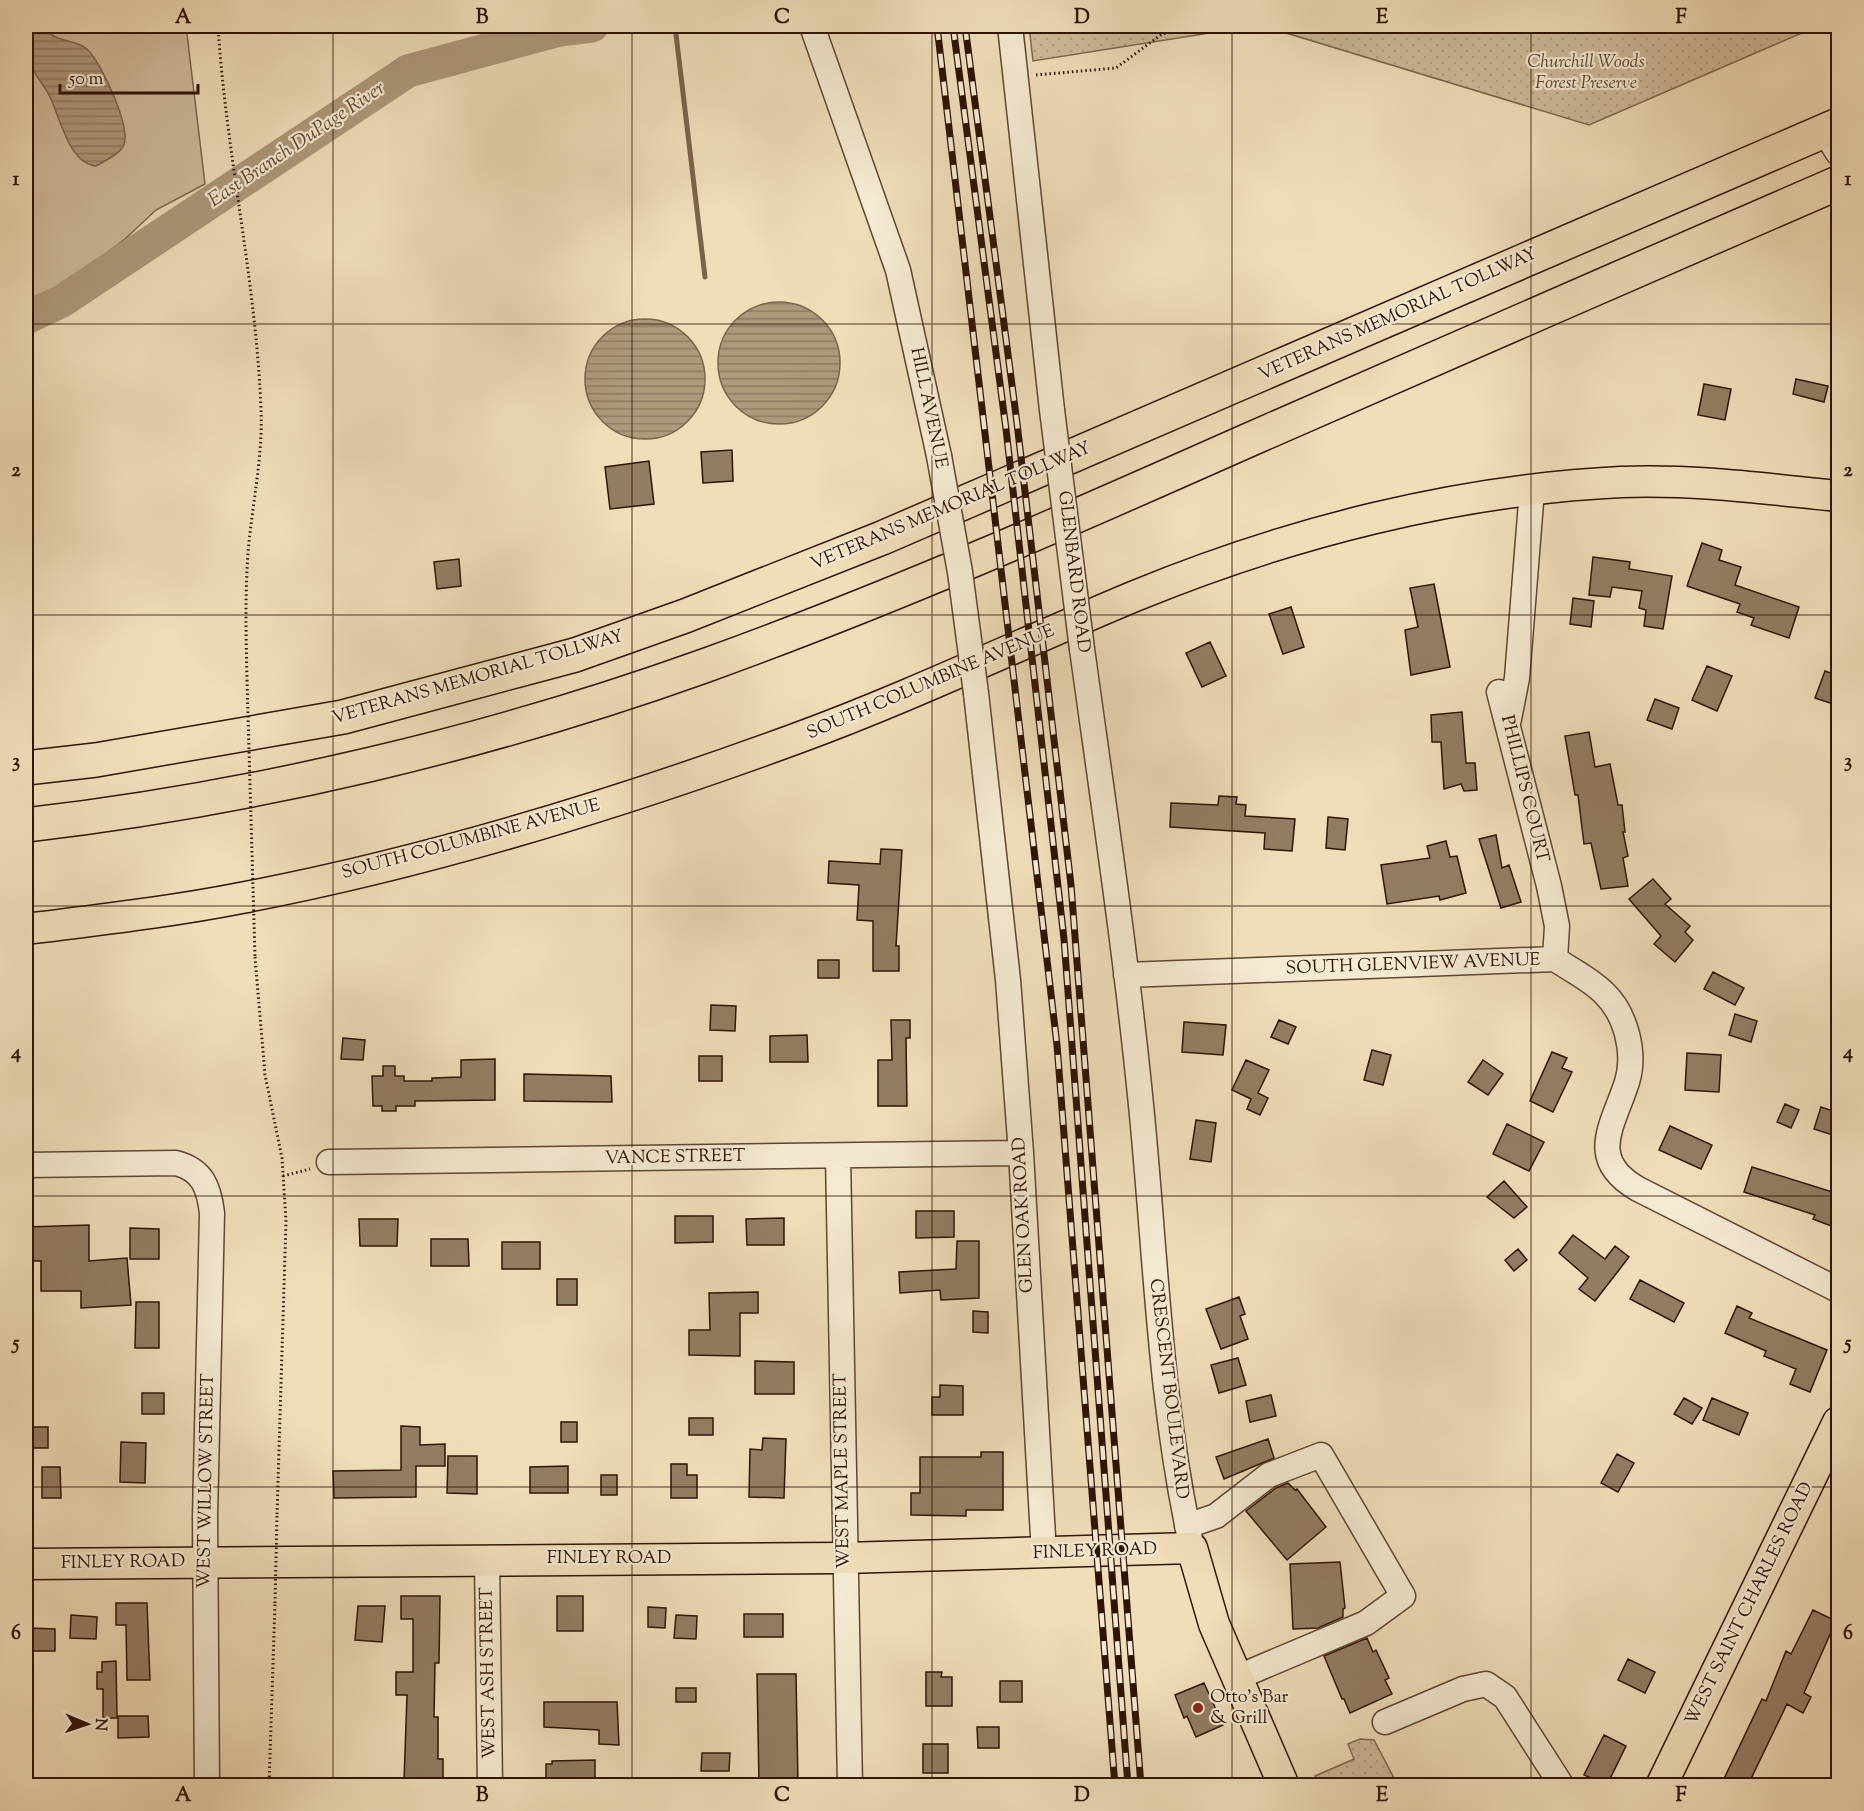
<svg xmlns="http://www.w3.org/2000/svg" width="1864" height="1811" viewBox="0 0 1864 1811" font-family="'Sorts Mill Goudy',serif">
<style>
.grass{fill:#cfbb9a;stroke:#7e674f;stroke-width:1.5}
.park{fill:url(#park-dots);stroke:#7e674f;stroke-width:1.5}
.water{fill:url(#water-rules);stroke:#7b634b;stroke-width:1.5}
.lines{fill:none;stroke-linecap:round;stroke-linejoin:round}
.stream{stroke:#7b634b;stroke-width:5}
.river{stroke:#ae997b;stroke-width:33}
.building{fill:#937d62;stroke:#2e1304;stroke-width:1.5}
.minor-casing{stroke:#5e4631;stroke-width:27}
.major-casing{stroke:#2e1304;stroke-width:33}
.highway-casing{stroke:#2e1304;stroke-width:36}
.path{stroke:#2e1304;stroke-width:3;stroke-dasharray:1.5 3;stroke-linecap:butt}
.minor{stroke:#f5ead2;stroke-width:24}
.major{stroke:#f0deb9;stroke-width:30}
.highway{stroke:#f0deb9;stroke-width:33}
.rail-casing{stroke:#2e1304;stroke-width:7}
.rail{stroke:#f5ead2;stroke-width:4.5;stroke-dasharray:14;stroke-linecap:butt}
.minor-bridge-casing{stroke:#5e4631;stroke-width:27;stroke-linecap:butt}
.path-bridge{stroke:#2e1304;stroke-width:3;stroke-dasharray:1.5 3;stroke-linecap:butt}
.minor-bridge{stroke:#f5ead2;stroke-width:24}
.grid{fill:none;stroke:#2e1304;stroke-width:1.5;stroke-opacity:0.55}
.poi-dot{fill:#8f2418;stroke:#f5ead2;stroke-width:2}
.labels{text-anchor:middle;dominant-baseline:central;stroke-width:4.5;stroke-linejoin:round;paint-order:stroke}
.park-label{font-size:18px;font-style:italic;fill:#5e4531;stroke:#f5ead2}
.street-label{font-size:18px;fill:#2e1304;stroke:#f5ead2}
.poi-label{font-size:18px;fill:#2e1304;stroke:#f5ead2;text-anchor:start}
.water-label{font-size:20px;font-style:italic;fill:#614934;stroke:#f5ead2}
.neatline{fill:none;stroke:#2e1304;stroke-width:2}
.grid-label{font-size:20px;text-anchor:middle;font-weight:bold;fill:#2e1304}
</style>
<defs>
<pattern id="park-dots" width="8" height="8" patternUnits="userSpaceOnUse" patternTransform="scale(1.5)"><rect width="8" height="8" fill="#cfbb9a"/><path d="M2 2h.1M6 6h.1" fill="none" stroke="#b2a083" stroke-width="1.8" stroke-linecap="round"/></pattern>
<pattern id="water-rules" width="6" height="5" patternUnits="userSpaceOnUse" patternTransform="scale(1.5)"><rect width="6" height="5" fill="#ae997b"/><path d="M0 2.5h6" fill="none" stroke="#8e7c63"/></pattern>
</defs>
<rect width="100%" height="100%" fill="#f0deb9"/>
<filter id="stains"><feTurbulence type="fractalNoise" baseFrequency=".00333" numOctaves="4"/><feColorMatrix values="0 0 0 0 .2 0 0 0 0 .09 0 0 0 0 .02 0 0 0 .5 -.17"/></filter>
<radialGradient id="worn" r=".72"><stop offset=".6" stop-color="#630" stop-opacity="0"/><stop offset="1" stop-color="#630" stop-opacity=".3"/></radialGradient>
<path class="grass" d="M26,26h160l19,158 -49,26 -31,29 -66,49 -33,17z"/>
<path class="park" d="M1029,26h225l-221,35z
M1263,26h555l-229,99z
M1360,1739l14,1 21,40 -2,5h-74l-4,-9 39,-17 -6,-15z"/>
<path class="water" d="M26,26h17c14,19 29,11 44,23 14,13 46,81 36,98 -6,9 -19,14 -27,19 -28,-3 -36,-50 -47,-71 -5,-10 -13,-18 -17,-28 -6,-14 -6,-27 -6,-41z
M718 363a61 61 0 1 1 122 0a61 61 0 1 1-122 0Z
M585 379a60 60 0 1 1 120 0a60 60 0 1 1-120 0Z"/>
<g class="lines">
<path class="stream" d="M675,26l30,251"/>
<path class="river" d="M26,318l36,-17 346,-230 151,-41 33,-4"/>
</g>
<path class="building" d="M1796,379l32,7 -4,16 -31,-8z
M1704,384l27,5 -6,31 -27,-5z
M732,450l1,31 -30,2 -2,-31z
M649,461l5,43 -44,5 -5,-42z
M1702,543l20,7 -3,10 22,7 -6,18 64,22 -10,31 -38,-13 3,-7 -17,-6 3,-8 -53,-18z
M1593,557l37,5 -1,7 43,7 -9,53 -19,-3 2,-16 -7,-2 3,-17 -30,-4 -2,10 -21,-2z
M459,559l2,27 -24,3 -3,-27z
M1434,584l16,83 -39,8 -6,-45 13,-3 -8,-39z
M1573,598l21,3 -3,26 -21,-3z
M1291,607l13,40 -21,7 -14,-40z
M1210,642l16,34 -24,11 -16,-34z
M1707,666l25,10 -15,35 -25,-11z
M1825,671l14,5v30l-24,-8z
M1655,699l24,9 -7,21 -25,-9z
M1462,712l4,51h9l2,27 -13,1 -3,-7 -17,5 -3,-47h-9l-1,-27z
M1589,732l6,35 15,-3 8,41h4l3,27h-2l5,24 -5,2 5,28 -27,3 -10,-46 -7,1 -6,-49h-3l-10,-59z
M1219,796l18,1 -1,7 10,1 -1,11 50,3 -3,32 -28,-2 1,-16 -95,-6 1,-24 47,2z
M1328,817l20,2 -3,31 -19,-2z
M1496,835l6,33 7,-3 12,37 -20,6 -22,-69z
M1446,841l4,16 7,-1 9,37 -26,7 -1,-4 -52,8 -6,-39 49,-7 -3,-12z
M881,849l21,1 -6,96h3v25h-26v-50l-16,-1 2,-35 -31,-2 1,-22 51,3z
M1653,879l18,20 -6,5 25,22 -5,6 8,8 -18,22 -21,-18 7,-8 -32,-37z
M818,960h21v18h-21z
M1713,972l31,16 -9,17 -31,-16z
M711,1005l25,1 -1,25 -25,-1z
M1735,1014l22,7 -6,21 -22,-7z
M891,1020h19v18h-4l1,68h-29v-46h14z
M1279,1020l17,7 -8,17 -17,-7z
M1184,1022l42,3 -3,30 -41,-3z
M807,1035l1,27h-38v-26z
M343,1038l22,2 -2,20 -22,-1z
M1372,1050l19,5 -8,30 -19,-5z
M1552,1052l15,6 -5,10 10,4 -19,40 -23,-11z
M1687,1053l34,2 -2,37 -34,-2z
M699,1056h23v25h-23z
M495,1059v41l-80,1v5h-19v5h-14v-5h-9l-1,-30h11v-10h12v10h9v5h28v-3l29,-1v-17z
M1246,1060l23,10 -11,23 10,5 -8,17 -13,-6 4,-10 -19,-9z
M1483,1060l20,14 -15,21 -20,-13z
M524,1074l87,2 1,26 -88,-1z
M1785,1104l14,6 -8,18 -14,-6z
M1821,1107l18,6v24l-25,-8z
M1196,1120l20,3 -5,39 -21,-3z
M1507,1124l37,18 -15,29 -36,-17z
M1670,1126l42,19 -11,24 -42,-19z
M1752,1167l87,27v35l-26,-10 2,-4 -71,-23z
M1504,1181l23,26 -13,11 -27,-21z
M916,1211h38v26l-38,1z
M675,1216h38v26l-38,1z
M784,1218v27h-37l-1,-26z
M359,1219h39l-1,27h-37z
M89,1225v36l38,-3 4,47 -50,3v-17h-40v-30h-15v-34z
M130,1228l29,1v30h-29z
M1573,1235l32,24 10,-13 14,11 -34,44 -16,-12 9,-11 -29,-25z
M431,1239h37l1,27h-38z
M957,1241h22v57l-38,2 -1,-10 -40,3 -1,-21 57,-3z
M502,1242h38v27h-38z
M1518,1249l9,11 -13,11 -9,-11z
M557,1279h20v26h-20z
M1640,1280l44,23 -10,19 -44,-23z
M758,1292v21h-18v43l-51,-1v-25h21l-1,-37z
M1239,1297l6,17 -5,2 8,23 -27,10 -15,-40z
M136,1302h23v46h-24z
M1737,1306l15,7 -3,5 78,32 -17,42 -20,-8 6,-15 -32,-13 2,-5 -41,-18z
M973,1311l15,1v21l-15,-1z
M1238,1358l8,27 -27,8 -8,-28z
M755,1361l39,1v32h-39z
M940,1385l23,1v29h-31v-18h8z
M142,1393h22v21h-22z
M1271,1395l5,21 -26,6 -4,-21z
M1684,1398l18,10 -10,16 -18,-10z
M1712,1398l36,15 -9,22 -36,-15z
M689,1418h24v17h-24z
M561,1422h16v20h-16z
M401,1426l19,1v18l25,-1v22h-29v31l-82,1 -1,-27 68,-1z
M33,1427h15v21h-15z
M763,1438l23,1 -2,59 -35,-1 1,-48 12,1z
M1268,1439l6,19 -50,21 -8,-22z
M121,1442l25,1 -1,40 -25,-1z
M981,1452h22v58h-37v6l-55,-1v-22h9v-36h61z
M1617,1454l17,9 -16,29 -17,-9z
M448,1456h29v38l-30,-1z
M671,1464h16v11h10v23h-26z
M568,1466v27h-38v-26z
M42,1467h18l1,31h-19z
M601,1475h16v20h-16z
M1288,1483l7,7 2,-1 29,38 -39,33 -41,-49 30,-23z
M1340,1562l5,46 -2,1v8l-25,11 -25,1 -3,-65z
M401,1596h39l-1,67h-4l-1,54h4v42h5v23h-39l3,-87h-11v-23h17v-53h-12z
M557,1596h26v35h-26z
M116,1603h31l3,77h-23l-1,-55h-10z
M358,1606h27l-3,36 -27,-2z
M648,1607l18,1 -1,20 -17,-1z
M1813,1610l23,11 -32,72 7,4 -8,16 -16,-9 -39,81h-27l41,-86 4,2 20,-50 5,3z
M744,1614h39v23h-39z
M71,1615l26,2 -1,22 -26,-1z
M676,1615l21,1 -1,23 -22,-1z
M30,1628l25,1v22h-25z
M1367,1638l6,14 3,-2 13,28 -4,2 7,14 -42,19 -6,-14h-2l-18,-43z
M1628,1659l27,13 -10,21 -27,-13z
M116,1661l1,57h-14v-29h-6v-17h5v-10z
M926,1672h16l-1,5h11v29h-26z
M757,1674h39l2,111h-39z
M1000,1681h22v21h-22z
M1204,1683l19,42 -27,12 -9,-21 -3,2 -9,-23z
M676,1688h20v14h-20z
M544,1702h73l2,43 -20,-1v-14l-55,-3z
M118,1716h30l1,21 -31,1z
M977,1727h22v21h-21z
M1604,1735l22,11 -19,39 -23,-10z
M923,1744h25v29h-25z
M702,1753h28l-1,18h-28z
M595,1760v25h-42v-4h-7v-17h6v-3z"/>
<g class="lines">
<defs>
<path id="minor" d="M812,26l86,244 41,186
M1010,26l42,384
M1824,131l14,22
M1082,649c21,152 44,304 59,456 15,150 18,295 51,443
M1499,692l50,194 8,40 -2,33
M976,693l32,287 13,173 23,401
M1509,719l8,-41 15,-188
M1126,975l429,-16c16,11 35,20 49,34 22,21 32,60 23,89 -14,44 -41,77 11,107l200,101
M838,1156l12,630
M329,1162l692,-9
M26,1165l150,-2c27,7 33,25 36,50l-7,304 2,269
M1187,1526l29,-10 53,-41 52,-20 82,141 -37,27 -130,55
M487,1560l3,226
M1385,1722l78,-33 23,-5 19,13 57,89"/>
<path id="major" d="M26,929c71,-9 144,-17 215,-31 189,-36 374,-93 554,-159 115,-42 227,-96 340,-143 153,-63 321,-106 486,-114 73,-3 146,7 217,14
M26,1564l818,-6 348,-10 22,76 70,162
M1661,1786l177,-364"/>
<path id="highway" d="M26,768l70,-8 247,-43 232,-62 110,-39 197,-78 956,-413
M26,825c227,-26 463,-82 678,-159 186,-67 367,-147 547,-227 196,-86 391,-171 587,-256"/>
</defs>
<use href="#minor" class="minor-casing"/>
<use href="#major" class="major-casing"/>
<use href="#highway" class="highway-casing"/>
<path class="path" d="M218,26c8,128 38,254 43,383 2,49 -9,95 -13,144 -3,42 -2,84 -1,127
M1036,75l80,-7 46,-34 34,-8
M255,957l10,118 17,83 4,63 -9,294
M283,1176l27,-7
M269,1786l6,-183"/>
<use href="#minor" class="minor"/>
<use href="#major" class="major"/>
<use href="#highway" class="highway"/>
<defs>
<path id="rail" d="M937,26l120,1019 58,741
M953,26l53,403 58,510 64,847
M965,26l52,397 54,462 70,901"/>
</defs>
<use href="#rail" class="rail-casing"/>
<use href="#rail" class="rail"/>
<defs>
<path id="minor-bridge" d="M1052,410l30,239
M939,456l21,116 16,121"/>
</defs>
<use href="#minor-bridge" class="minor-bridge-casing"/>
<path class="path-bridge" d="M247,680l8,277
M275,1603l2,-88"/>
<use href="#minor-bridge" class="minor-bridge"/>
</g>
<path class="grid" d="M333,26v1760M632,26v1760M932,26v1760M1232,26v1760M1531,26v1760M26,324h1812M26,615h1812M26,906h1812M26,1196h1812M26,1487h1812"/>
<circle class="poi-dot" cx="1198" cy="1708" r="6"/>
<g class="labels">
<g class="park-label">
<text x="1586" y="63">Churchill Woods<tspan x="1586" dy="21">Forest Preserve</tspan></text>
</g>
<g class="street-label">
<text transform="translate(1398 315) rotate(-24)">VETERANS MEMORIAL TOLLWAY</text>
<text transform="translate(928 408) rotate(78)">HILL AVENUE</text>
<text transform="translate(951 507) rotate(-23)">VETERANS MEMORIAL TOLLWAY</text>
<text transform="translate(1073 572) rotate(83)">GLENBARD ROAD</text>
<text transform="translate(478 678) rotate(-16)">VETERANS MEMORIAL TOLLWAY</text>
<text transform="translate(931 683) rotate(-23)">SOUTH COLUMBINE AVENUE</text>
<text transform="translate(1524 789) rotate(76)">PHILLIPS COURT</text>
<text transform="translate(471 840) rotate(-15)">SOUTH COLUMBINE AVENUE</text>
<text transform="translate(1413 965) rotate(-2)">SOUTH GLENVIEW AVENUE</text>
<text transform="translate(675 1158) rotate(-1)">VANCE STREET</text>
<text transform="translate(1024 1215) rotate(-93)">GLEN OAK ROAD</text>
<text transform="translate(1168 1389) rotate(83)">CRESCENT BOULEVARD</text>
<text transform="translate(843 1471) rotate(-91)">WEST MAPLE STREET</text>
<text transform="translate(207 1481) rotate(-89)">WEST WILLOW STREET</text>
<text transform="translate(1095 1552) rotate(-2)">FINLEY ROAD</text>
<text x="609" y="1559">FINLEY ROAD</text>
<text transform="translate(123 1563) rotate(-1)">FINLEY ROAD</text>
<text transform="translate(1750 1604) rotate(-64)">WEST SAINT CHARLES ROAD</text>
<text transform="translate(489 1673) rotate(-91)">WEST ASH STREET</text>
</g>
<g class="poi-label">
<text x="1210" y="1698">Otto's Bar<tspan x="1210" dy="21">&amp; Grill</tspan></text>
</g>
<g class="water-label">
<text transform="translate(297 145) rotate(-34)">East Branch DuPage River</text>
</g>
</g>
<rect width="1864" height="1811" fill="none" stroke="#f0deb9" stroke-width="66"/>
<g transform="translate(87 1724) rotate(92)" stroke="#f5ead2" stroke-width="4.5" paint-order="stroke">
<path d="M0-4.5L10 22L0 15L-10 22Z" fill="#2e1304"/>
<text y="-9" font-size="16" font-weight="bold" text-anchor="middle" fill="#2e1304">N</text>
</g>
<path d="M60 84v9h138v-9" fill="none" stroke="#2e1304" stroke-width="3"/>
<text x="69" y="84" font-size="18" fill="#2e1304" stroke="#f5ead2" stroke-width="4.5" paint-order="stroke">50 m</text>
<rect x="33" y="33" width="1798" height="1745" class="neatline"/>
<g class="grid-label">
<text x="183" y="23">A</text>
<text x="482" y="23">B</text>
<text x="782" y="23">C</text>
<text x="1082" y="23">D</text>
<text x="1382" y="23">E</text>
<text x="1681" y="23">F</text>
<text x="16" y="185">1</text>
<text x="1848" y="185">1</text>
<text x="16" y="476">2</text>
<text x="1848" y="476">2</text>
<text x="16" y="767">3</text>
<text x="1848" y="767">3</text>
<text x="16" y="1058">4</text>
<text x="1848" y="1058">4</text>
<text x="16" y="1349">5</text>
<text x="1848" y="1349">5</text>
<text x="16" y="1639">6</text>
<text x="1848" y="1639">6</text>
<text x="183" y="1801">A</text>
<text x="482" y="1801">B</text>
<text x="782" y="1801">C</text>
<text x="1082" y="1801">D</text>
<text x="1382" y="1801">E</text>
<text x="1681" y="1801">F</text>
</g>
<rect width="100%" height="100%" filter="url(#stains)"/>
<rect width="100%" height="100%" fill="url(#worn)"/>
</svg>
